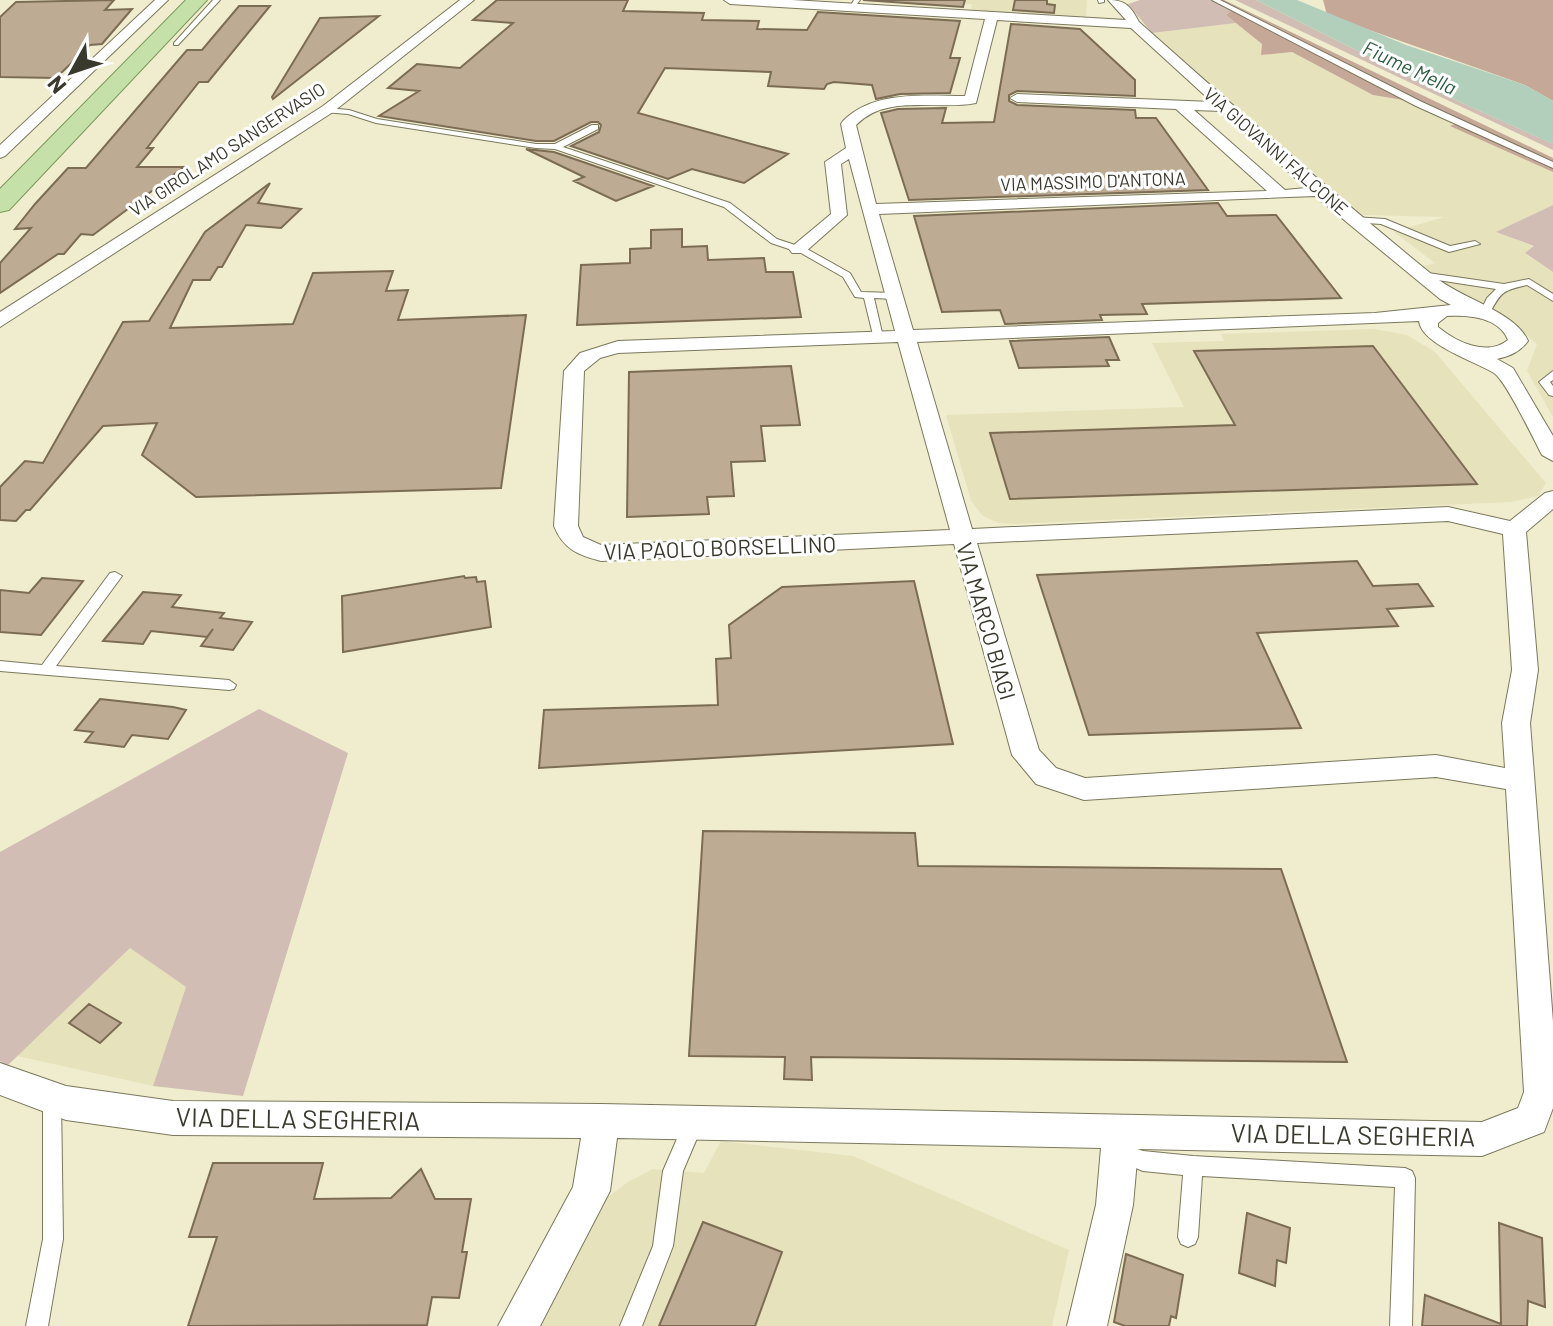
<svg xmlns="http://www.w3.org/2000/svg" width="1553" height="1326" viewBox="0 0 1553 1326" font-family="Barlow,sans-serif">
<style>
.built{fill:#e6e2bc}
.green{fill:#d1bdb3}
.forest{fill:#c5a898}
.water{fill:#b2cfbc}
.building{fill:#bdac93;stroke:#7c6c54;stroke-width:2}
.lines{fill:none;stroke-linecap:round;stroke-linejoin:round}
.lane-casing{stroke:#7b785c;stroke-width:2}
.street-casing{stroke:#7b785c;stroke-width:2}
.primary-casing{stroke:#7c9959;stroke-width:2}
.lane{fill:#fff;fill-rule:evenodd}
.street{fill:#fff;fill-rule:evenodd}
.primary{fill:#c6e0a9;fill-rule:evenodd}
.labels{text-anchor:middle;dominant-baseline:central;stroke-width:6;stroke-linejoin:round;paint-order:stroke}
.far-street-label{font-size:18px;fill:#3a392d;stroke:#fff}
.far-water-label{font-size:20px;font-style:italic;fill:#2e5e42;stroke:#fff}
.street-label{font-size:22px;fill:#3a392d;stroke:#fff}
.near-street-label{font-size:26px;fill:#3a392d;stroke:#fff}
</style>
<rect width="100%" height="100%" fill="#efedce"/>
<path class="built" d="M902,0h185l-1,17 -115,-5 1,-8z
M1236,23l26,21 -1,11 31,-3 81,43 30,5 150,72v33l-56,27 38,15 -10,7 28,18v145l-26,-46 10,-27 -23,-20 -57,-30 -37,-27 15,-4 -41,-31 50,-15 -83,-2 -209,-182z
M1374,329l33,6 28,17 111,131 -8,13 -27,6 -495,22 -17,-1 -16,-7 -12,-15 -25,-86 238,-8 -32,-64 72,-2 -3,-7z
M130,948l56,39 -33,99 -136,-30z
M721,1141l132,15 216,94 -17,76h-513l69,-129 20,-15 25,-13 51,4z"/>
<path class="green" d="M1140,0h72l22,11 -8,4 10,8 -84,10 -24,-29z
M1235,0h21l204,102 93,42v6z
M1553,205v67l-28,-19 9,-7 -38,-14z
M259,709l89,44 -105,343 -90,-10 33,-99 -56,-39 -123,118 -7,-5v-209z"/>
<path class="forest" d="M1212,0h12l329,158v14l-103,-46 5,-2 -52,-24 -30,-5 -81,-43 -31,3 1,-11 -36,-29 7,-5z
M1323,0h230v101l-28,-16 -198,-70z"/>
<path class="water" d="M1256,0h41l109,45 119,40 28,16v43l-93,-42z"/>
<path class="building" d="M114,0l-9,10 27,-1 -30,35 -12,1 -34,33 -56,-1v-60l16,-15z
M497,0h131l-5,11 81,2 -2,7 57,1 -2,8 50,1 11,-18 142,9 -10,37h10l-10,35 -50,1 -24,5 -4,-14 -38,-3 -7,2 -3,5 -56,-3 3,-14 -106,-4 -27,45 150,41 -44,29 -52,-14 -24,10 -97,-33 28,-14 2,-7 -3,-3h-7l-37,19h-18l-157,-25 40,-25 -31,-3 29,-24 43,4 53,-45 -40,-3z
M863,0h102l-2,7z
M1015,0h32v4l8,1 -1,8 -41,-3z
M239,6h31l-62,76h-9l-52,66h6l-16,19h47l-91,68 -12,-1 -17,20h-6l-58,39v-30l31,-35 -16,1 20,-25 33,-36h18l101,-118h15z
M379,16l-106,83 -1,-2 48,-79z
M1011,24l69,5 55,51v16l-118,-5 -8,4v6l8,4 118,5 1,8h20l52,72 -299,10 -28,-87 17,-4 48,-1 -4,15 52,-1z
M526,149l28,3 99,34 -37,15 -42,-20 10,-4z
M270,183l-12,20 43,6 -20,19 -35,-3 -24,42h-4l-8,13h-17l-23,48 123,-4 20,-51 80,-2 -7,20 22,-1 -10,30 128,-5 -25,173 -305,9 -54,-42 15,-32 -54,3 -73,84h-4l-10,11 -16,-1v-33l25,-26 18,2 80,-141 26,-1 56,-89z
M1218,203l9,13 49,-1 65,83 -199,6 5,10 -47,1 2,5 -97,4 -5,-14 -58,2 -28,-96z
M682,229v18l25,-1 1,14 56,-2 2,14h27l8,45 -224,8 4,-60 49,-2v-14l21,-1v-18z
M1109,337l10,23h-13l3,6 -90,2 -9,-27z
M1373,346l104,138 -467,15 -20,-66 245,-8 -41,-74z
M791,366l9,59 -39,1 4,35 -34,1 3,34 -27,1 2,17 -82,3 2,-145z
M1357,561l16,25 45,-2 15,22 -46,3 11,17 -141,7 44,95 -212,7 -52,-160z
M464,576l1,2 11,-1 1,5 8,-1 6,46 -148,25 -1,-56z
M42,578l41,3 -42,54 -41,-3v-42l29,3z
M914,581l39,163 -414,24 5,-58 174,-5 -2,-46 15,-1 -2,-33 53,-38z
M143,592l38,3 -9,12 52,6 -4,5 32,4 -19,28 -32,-4 12,-17 -6,8 -56,-6 -8,13 -40,-3z
M100,699l73,8 13,3 -18,29 -36,-4 -8,12 -39,-5 8,-10 -18,-2z
M703,831l212,2 3,33 363,3 66,193 -536,-5 1,23 -28,-1 1,-22 -96,-1z
M89,1004l32,19 -21,20 -31,-20z
M213,1163h110l-9,36 77,-1 30,-29 14,30h36l-9,53h5l-8,46 -27,-1 -5,28 -239,1 29,-89h-28z
M1247,1213l43,15 -4,35 -9,-3 -2,26 -36,-13z
M703,1222l79,30 -27,74h-96z
M1499,1223l43,15 3,69 -17,-6 -1,25h-105l3,-31 76,29z
M1126,1254l57,21 -7,43 -5,-2 -2,10h-44l-11,-4z"/>
<g class="lines">
<defs>
<path id="lane" d="M213,0h7l-42,45h-4v-2z
M854,0h6l-7,9 -3,-2z
M1098,0h6v2l-5,1z
M1212,0h8l202,102 131,60v6l-137,-62z
M326,108l23,2 28,9 159,25h19l37,-19h6v4l-35,18 167,56 47,36 30,10 43,24 11,19 33,1 5,3 -5,3 -20,-1 9,39 -5,3 -4,-1 -10,-41 -9,-1 -12,-20 -42,-24 -30,-10 -47,-36 -169,-58 -19,-1 -160,-25 -28,-9 -25,-2 -1,-2z
M1354,217l31,2 65,27 25,-5 5,3 -31,8 -68,-28 -30,-2 -2,-2z
M1421,272l83,12 25,-5 24,15v7l-26,-16c-27,6 -26,8 -39,31l-4,1 -5,-3 8,-16 9,-9 -78,-12v-4z
M1553,371v9l-3,2 3,4v10l-4,-1 -10,-13z
M115,572l7,4 -66,90 173,14 7,5 -2,4 -5,1 -229,-19v-10l42,4 68,-92z
M52,1089l7,3 2,6 2,141 -15,87h-22l17,-87v-141l2,-6z
M693,1115l7,3 3,6 -20,47 -10,75 -31,80h-22l33,-80 10,-75 23,-53z
M1121,1143l22,8 50,5 212,12 7,3 3,7 -3,148h-22l5,-139 -193,-11 -4,61 -3,7 -7,3 -7,-3 -3,-7 5,-62 -40,-4 -29,-12 -3,-7 3,-7z"/>
<path id="street" d="M155,0h13l-163,156 -5,2v-13z
M460,0h14l-141,112 -333,215v-15l323,-206z
M724,0h68l334,20 -18,-20c18,0 23,7 31,22 98,87 195,173 296,255 27,22 81,35 93,64 -8,11 -18,15 -31,18l16,9 40,68v25l-11,-6c-9,-17 -36,-74 -48,-82 -20,-12 -73,-29 -75,-52l-502,21 55,187 476,-22 62,14 35,-28 8,-2v18l-27,23 12,138 -8,53 23,299v86l-9,24 -62,24 -344,-7 -5,56 -26,121h-40l29,-121 5,-57 -484,-10 -7,53 -70,135h-42l75,-139 8,-49 -408,-3 -107,-15 -66,-25v-32l66,23 107,15 428,3 881,18 36,-14 6,-16 -18,-303 -70,-12 -352,23 -48,-16 -24,-29 -58,-211 -353,17c-23,-6 -38,-12 -47,-35l10,-155 16,-18 38,-12 277,-10 -46,-172 -8,5 6,51 -43,38h-12l-3,-4 42,-35 -6,-52 21,-14 -5,-24 2,-3c31,-31 81,-25 122,-25l20,-77 -255,-15zM997,20l134,8 81,74 -195,-8 -7,4 7,4 159,7 91,82 -391,13 -20,-79c31,-32 81,-14 120,-22zM1194,110l28,1 84,77 -21,2zM1315,196l125,103 11,6 -76,8 -462,17 -34,-116zM1447,316c21,-1 52,1 61,24 -21,17 -52,2 -70,-13v-4zM898,342l52,188 -349,15 -18,-8 -5,-11 6,-155 16,-13 18,-5zM1448,521l55,13 9,136 -10,53 3,45 -69,-13 -351,23 -29,-10 -17,-18 -62,-207z"/>
<path id="primary" d="M186,0h21l-198,210 -9,2v-23z"/>
</defs>
<use href="#lane" class="lane-casing"/>
<use href="#street" class="street-casing"/>
<use href="#primary" class="primary-casing"/>
<use href="#lane" class="lane"/>
<use href="#street" class="street"/>
<use href="#primary" class="primary"/>
</g>
<g class="labels">
<g class="far-street-label">
<text transform="translate(227 149) rotate(-33)">VIA GIROLAMO SANGERVASIO</text>
<text transform="translate(1276 151) rotate(41)">VIA GIOVANNI FALCONE</text>
<text transform="translate(1093 181) rotate(-2)">VIA MASSIMO D'ANTONA</text>
</g>
<g class="far-water-label">
<text transform="translate(1410 67) rotate(25)">Fiume Mella</text>
</g>
<g class="street-label">
<text transform="translate(720 547) rotate(-2)">VIA PAOLO BORSELLINO</text>
<text transform="translate(987 621) rotate(74)">VIA MARCO BIAGI</text>
</g>
<g class="near-street-label">
<text transform="translate(298 1118) rotate(1)">VIA DELLA SEGHERIA</text>
<text transform="translate(1353 1134) rotate(1)">VIA DELLA SEGHERIA</text>
</g>
</g>
<g transform="translate(72 72) rotate(230)" stroke="#ffffff" stroke-width="6" paint-order="stroke">
<path d="M0-6L14 30L0 20L-14 30Z" fill="#3a392d"/>
<text y="-12" font-size="22" font-weight="bold" text-anchor="middle" fill="#3a392d">N</text>
</g>
</svg>
